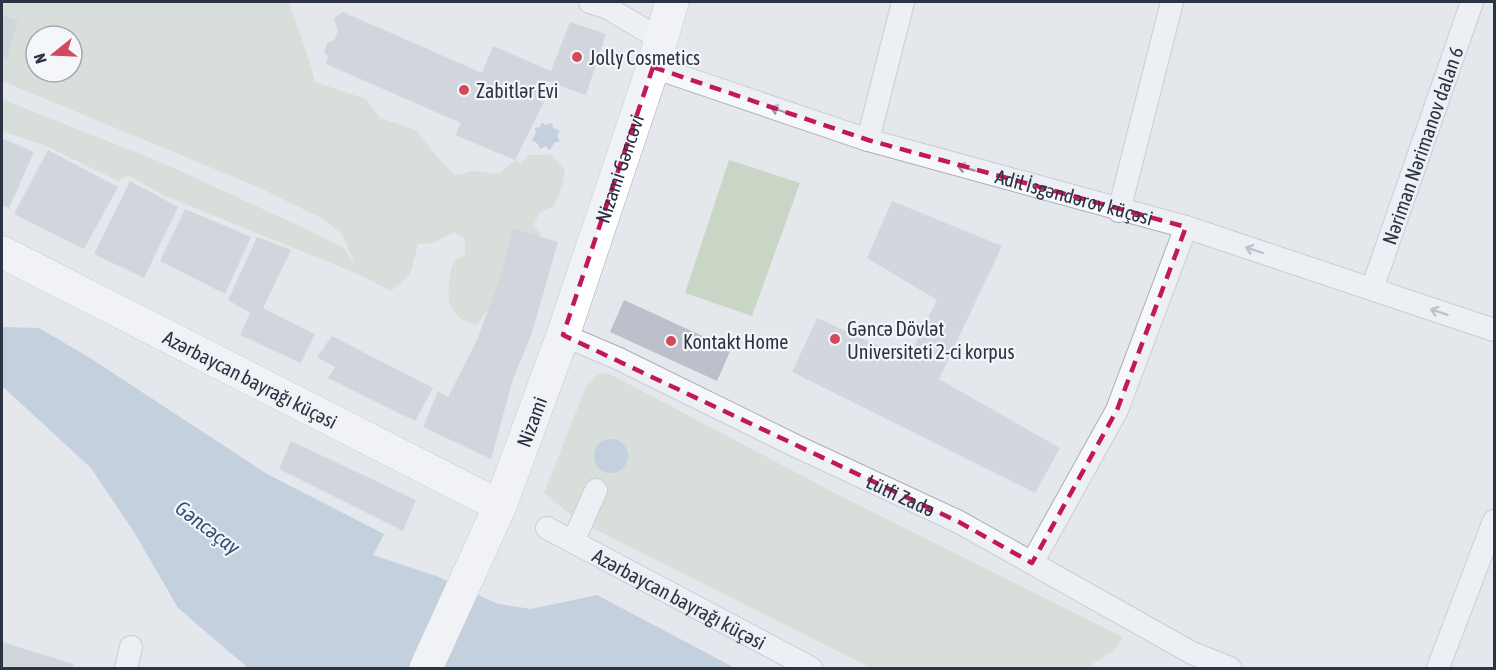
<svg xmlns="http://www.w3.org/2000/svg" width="1496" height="670" viewBox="0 0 1496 670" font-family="'Asap Condensed',sans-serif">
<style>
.built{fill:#d2d6de}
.green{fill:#c9d6c5;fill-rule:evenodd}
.water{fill:#9fb4cc}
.building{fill:#bbc0ca}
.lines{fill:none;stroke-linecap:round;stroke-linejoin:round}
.street-casing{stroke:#a9aeb7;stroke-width:24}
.secondary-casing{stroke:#a9aeb7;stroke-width:33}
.primary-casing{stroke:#a3abb8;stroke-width:34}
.street{stroke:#f7f8fa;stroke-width:22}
.secondary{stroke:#fff;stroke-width:32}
.primary{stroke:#fff;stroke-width:33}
.oneway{stroke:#9196a0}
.marked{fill:none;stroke:#c2185b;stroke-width:4.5;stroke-dasharray:12 8;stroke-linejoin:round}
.poi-dot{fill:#d1495b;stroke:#f4f6f9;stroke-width:2}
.labels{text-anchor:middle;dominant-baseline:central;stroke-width:4.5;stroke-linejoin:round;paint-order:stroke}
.poi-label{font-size:20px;fill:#2b3445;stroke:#f4f6f9;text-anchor:start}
.street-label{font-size:20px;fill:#2b3445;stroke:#f4f6f9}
.water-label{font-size:21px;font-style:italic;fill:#34527a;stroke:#f4f6f9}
</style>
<rect width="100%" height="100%" fill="#e4e7ec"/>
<path class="built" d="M892,201l110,45 -63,133 121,69 -25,45 -243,-121 25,-54 91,41 29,-59 -70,-42z"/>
<path class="green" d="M2,2h287c8,27 20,52 26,80l51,17 14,19 36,12 27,34 13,11 18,-4 25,3 16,-14 6,4 8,-9h21l15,14 -3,18 -8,19 -15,7 -5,12 7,9 -64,91c-35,-8 -31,-35 -24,-63l12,-8v-15l-11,-7 -21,11 -15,1 -8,31 -19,16 -31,-16 -197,-80 -35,-20 -10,6 -72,-35 -44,-15v-32l161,64 143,66 39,20 11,18 -14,-33 -19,-15 -65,-32 -256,-106zM36,36h36v36h-36z
M729,160l71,23 -48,133 -67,-23z
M600,373l10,1 225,119 288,144c-8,18 -21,18 -35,31h-217l-294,-148 -33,-27 43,-109z"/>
<path class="water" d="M542,122l3,3 7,-2 1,5 7,3 -3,5 3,5 -6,2 -4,7 -5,-4 -5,3 -2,-5 -6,-4 4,-7 -1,-5 5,-1z
M2,327l37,1 51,30 177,116 117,60 -11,21 63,21 62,28 33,5 66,-14 138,73h-487l-70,-60 -44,-76 -43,-64 -89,-82z
M594 456a17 17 0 1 1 34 0a17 17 0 1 1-34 0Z"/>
<path class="building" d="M343,12l139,61 11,-27 58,25 19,-49 36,12 -20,61 -39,-14 -9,18 6,3 -29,58 -60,-25 6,-12 -135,-59 2,-7 -4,-5 3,-9 7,-3 4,-9 -4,-13z
M2,14l16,7 -11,38 -5,-2z
M2,138l32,14 -25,56 -7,-3z
M48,150l70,37 -34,62 -70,-35z
M130,181l48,26 -34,71 -50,-24z
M185,209l66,28 -26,57 -65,-33z
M513,228l45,14 -26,91 -19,46 -22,80 -68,-32 15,-36 10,6 30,-59 24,-67z
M257,237l34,13 -28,58 52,26 -14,29 -61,-28 10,-22 -22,-13z
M624,300l107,49 -14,32 -107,-49z
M332,336l101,52 -18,33 -87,-43 7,-11 -18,-10z
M291,441l125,59 -13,31 -124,-62z
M2,642l72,22 -1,4h-71z"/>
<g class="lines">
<defs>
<g id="street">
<path d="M590,2l18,6 52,31"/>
<path id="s1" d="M653,67l215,73 318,87 308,103"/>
<path d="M868,140l35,-138"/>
<path d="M1119,211l53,-209"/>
<path id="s2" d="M1372,289l100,-287"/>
<path id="s3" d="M563,335l54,23 183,90 159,74 233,131 38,15"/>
<path id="s4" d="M547,528l264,140"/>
<path d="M573,542l23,-52"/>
<path d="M1032,563l85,-153 69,-183"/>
<path d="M126,668l5,-21"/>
<path d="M1438,668l56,-147"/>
</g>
<g id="secondary">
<path id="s5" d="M2,252l498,254"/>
</g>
<g id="primary">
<path id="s6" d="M426,668l74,-162 63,-171 90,-268 19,-65"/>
</g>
</defs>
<use href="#street" class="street-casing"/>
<use href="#secondary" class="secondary-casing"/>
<use href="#primary" class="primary-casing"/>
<use href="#street" class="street"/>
<use href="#secondary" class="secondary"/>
<use href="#primary" class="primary"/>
</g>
<defs><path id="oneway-shaft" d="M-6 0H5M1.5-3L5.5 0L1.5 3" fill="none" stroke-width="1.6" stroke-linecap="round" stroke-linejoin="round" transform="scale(1.5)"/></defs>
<g class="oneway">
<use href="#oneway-shaft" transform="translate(779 110) rotate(-161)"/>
<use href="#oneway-shaft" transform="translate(966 168) rotate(-164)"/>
<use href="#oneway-shaft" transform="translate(1254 250) rotate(-162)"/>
<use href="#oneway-shaft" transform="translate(1439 312) rotate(-162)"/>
</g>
<path d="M0 0H1496V670H0ZM653,67l215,73 318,87 -69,183 -85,153 -73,-41 -396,-187z" fill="#e4e7ec" fill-opacity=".55" fill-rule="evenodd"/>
<path class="marked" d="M653,67l215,73 318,87 -69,183 -85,153 -73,-41 -396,-187z"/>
<g class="poi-dot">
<circle cx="577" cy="57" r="6"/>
<circle cx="464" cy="90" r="6"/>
<circle cx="835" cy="339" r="6"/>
<circle cx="671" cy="341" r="6"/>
</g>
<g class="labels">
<g class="poi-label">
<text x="589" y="57">Jolly Cosmetics</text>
<text x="476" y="90">Zabitlər Evi</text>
<text x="847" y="328">Gəncə Dövlət<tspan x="847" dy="23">Universiteti 2-ci korpus</tspan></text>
<text x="683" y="341">Kontakt Home</text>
</g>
<g class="street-label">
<text stroke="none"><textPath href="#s2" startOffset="152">Nəriman Nərimanov dalan 6</textPath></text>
<text stroke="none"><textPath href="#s6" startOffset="536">Nizami Gəncəvi</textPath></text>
<text stroke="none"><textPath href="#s1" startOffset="441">Adil İsgəndərov küçəsi</textPath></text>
<text stroke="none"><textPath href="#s5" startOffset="279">Azərbaycan bayrağı küçəsi</textPath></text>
<text stroke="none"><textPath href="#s6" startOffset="268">Nizami</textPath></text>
<text stroke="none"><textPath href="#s3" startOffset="374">Lütfi Zadə</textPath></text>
<text stroke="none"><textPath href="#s4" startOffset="150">Azərbaycan bayrağı küçəsi</textPath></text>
</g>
<g class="water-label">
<text transform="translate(208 527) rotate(37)">Gəncəçay</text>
</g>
</g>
<rect width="1496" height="670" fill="none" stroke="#2b3445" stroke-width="6"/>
<g transform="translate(54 54) rotate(252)"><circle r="28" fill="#f4f6f9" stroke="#a4a8b1" stroke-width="1.5"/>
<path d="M0-4.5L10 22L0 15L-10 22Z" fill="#d1495b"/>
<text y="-9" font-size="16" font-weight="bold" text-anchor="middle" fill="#2b3445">N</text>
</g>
</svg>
